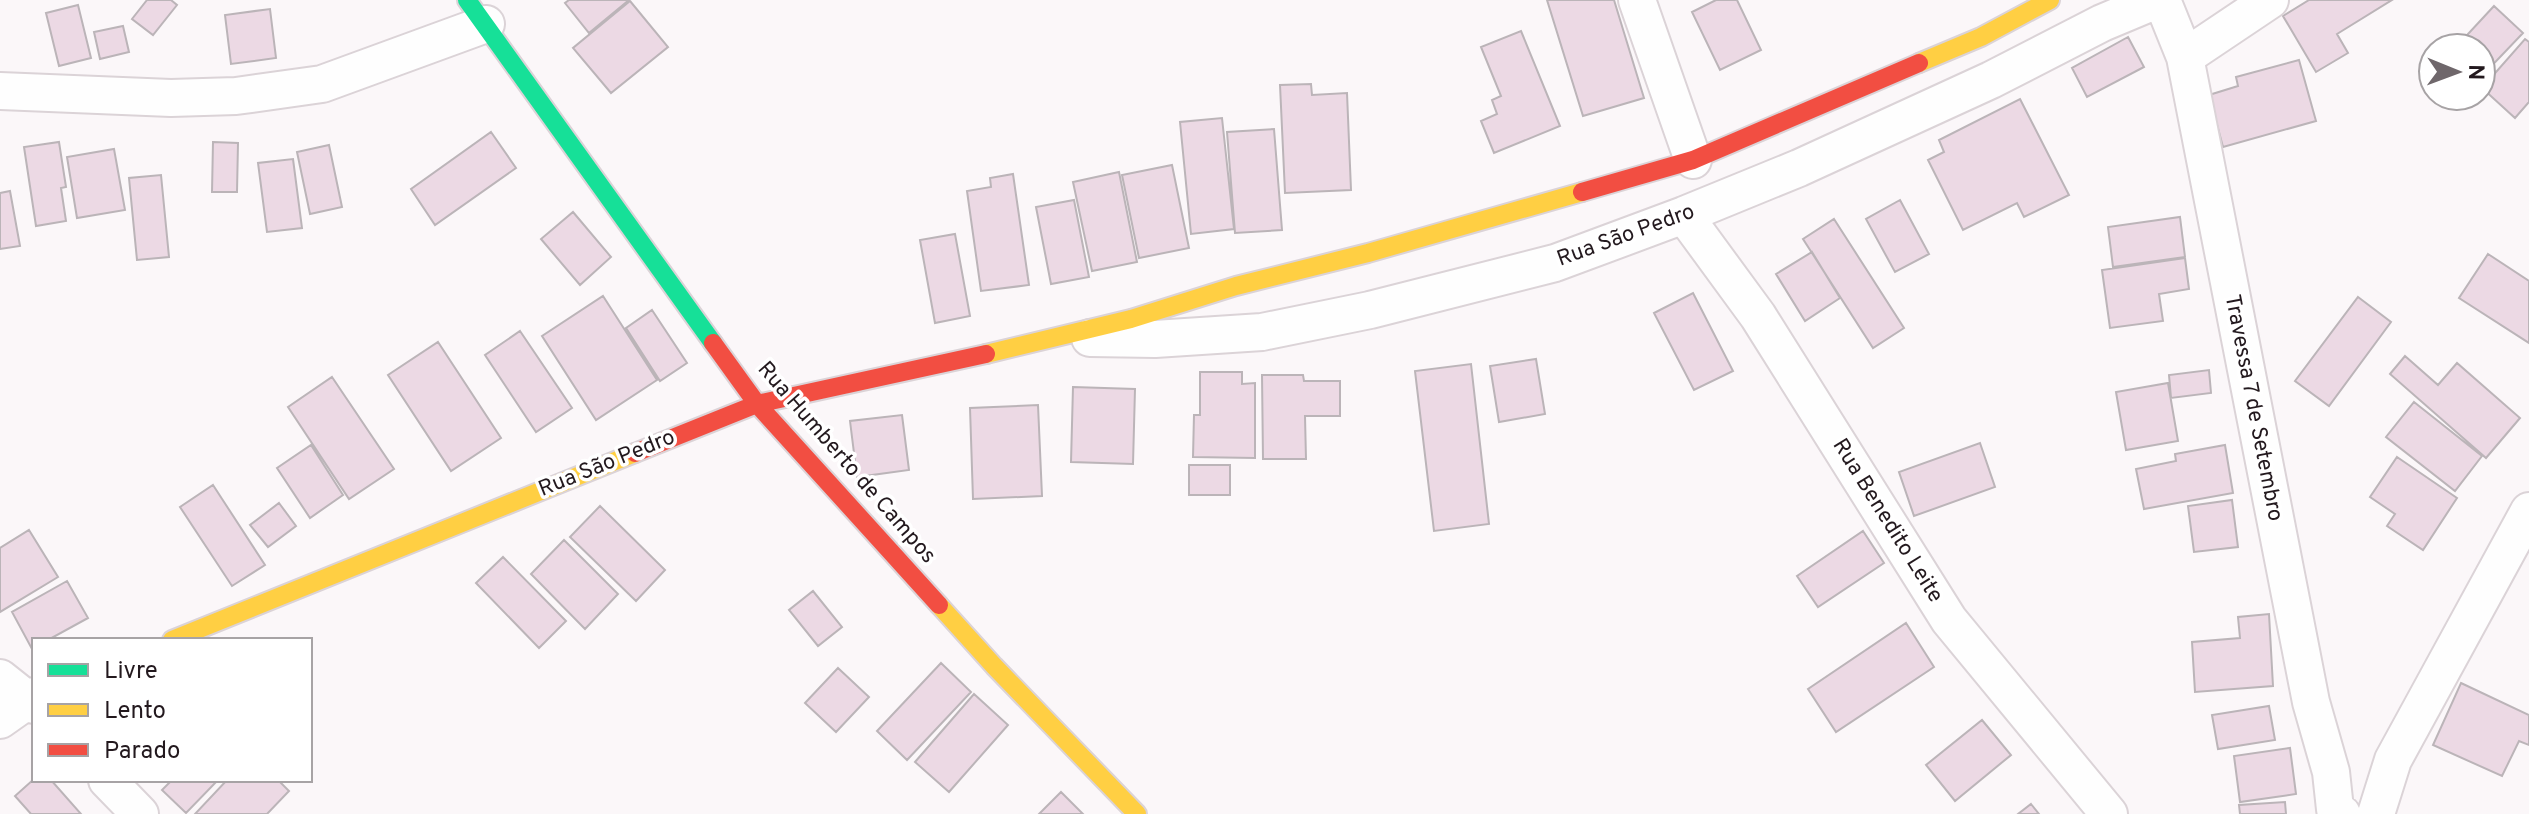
<svg xmlns="http://www.w3.org/2000/svg" width="2529" height="814" viewBox="0 0 2529 814" font-family="Overpass,sans-serif">
<style>
.building{fill:#ecd9e4;stroke:#bbb4b8;stroke-width:2}
.lines{fill:none;stroke-linecap:round;stroke-linejoin:round}
.street-casing{stroke:#dbd3d7;stroke-width:40}
.fast-casing{stroke:#dbd3d7;stroke-width:22}
.slow-casing{stroke:#dbd3d7;stroke-width:22}
.jam-casing{stroke:#dbd3d7;stroke-width:22}
.street{stroke:#fefefe;stroke-width:36}
.fast{stroke:#16e098;stroke-width:18}
.slow{stroke:#ffcf43;stroke-width:18}
.jam{stroke:#f24e42;stroke-width:18}
.labels{text-anchor:middle;dominant-baseline:central;stroke-width:7;stroke-linejoin:round;paint-order:stroke}
.street-label{font-size:22px;fill:#23191e;stroke:#fff}
</style>
<rect width="100%" height="100%" fill="#fbf7f9"/>
<path class="building" d="M147,0h24l6,5 -24,30 -21,-16z
M569,0h60l-40,33 -24,-30z
M1547,0h67l30,98 -61,18z
M1716,0h21l24,50 -41,20 -28,-58z
M2309,0h83l-55,34 11,19 -32,19 -33,-56z
M630,1l38,46 -57,46 -38,-45z
M78,5l13,53 -32,8 -13,-53z
M2494,6l29,27 -42,44v-29h-26z
M270,9l6,49 -45,6 -6,-49z
M123,26l6,26 -29,7 -6,-27z
M1521,31l39,95 -66,27 -13,-32 16,-7 -5,-14 9,-4 -20,-49z
M2128,37l16,30 -57,30 -15,-29z
M2525,39l4,3v60l-14,16 -33,-30z
M2299,60l17,61 -93,26 -14,-52 29,-9 -2,-9z
M1311,84l1,11 35,-2 4,97 -66,3 -5,-108z
M2020,99l49,96 -45,22 -7,-14 -54,27 -35,-70 16,-8 -5,-12z
M1222,118l12,111 -43,5 -11,-112z
M1274,129l8,101 -47,3 -8,-101z
M491,132l25,36 -81,57 -24,-36z
M59,142l7,45 -5,1 5,33 -30,5 -12,-79z
M213,142l25,1 -1,49h-25z
M329,145l13,62 -32,7 -13,-62z
M114,149l11,61 -48,8 -10,-61z
M293,159l9,69 -35,4 -9,-69z
M1172,165l17,83 -50,10 -17,-83z
M1119,172l18,90 -45,9 -19,-89z
M1013,174l16,111 -48,6 -14,-100 24,-4 -1,-9z
M161,175l8,82 -32,3 -8,-82z
M10,191l10,55 -20,3v-56z
M1074,200l15,77 -38,7 -15,-77z
M1900,200l29,54 -34,18 -29,-53z
M573,212l38,45 -31,28 -39,-46z
M2180,217l5,40 -72,10 -5,-40z
M1834,219l70,109 -31,20 -70,-109z
M955,234l15,82 -35,7 -15,-83z
M1812,252l28,46 -35,23 -29,-47z
M2488,254l41,27v62l-70,-45z
M2185,258l4,31 -30,5 4,27 -53,7 -8,-58z
M1693,293l40,78 -39,19 -40,-77z
M603,296l54,84 -61,40 -54,-84z
M2358,297l33,25 -62,84 -34,-25z
M652,310l35,53 -27,18 -34,-53z
M520,331l52,77 -36,24 -51,-77z
M438,342l63,96 -50,33 -63,-96z
M2405,356l33,29 19,-22 63,55 -34,40 -96,-84z
M1536,359l9,55 -46,8 -9,-56z
M1471,364l18,160 -55,7 -19,-160z
M2209,370l2,23 -40,5 -2,-23z
M1200,372h42v12l13,-1v75l-62,-1 1,-42h6z
M1262,375h41l1,6h36v35h-35l1,43h-43z
M332,377l62,92 -45,30 -61,-92z
M2168,383l10,58 -52,9 -10,-58z
M1073,387l62,2 -2,75 -62,-2z
M2414,402l68,54 -27,35 -69,-54z
M1038,405l4,91 -69,3 -3,-91z
M902,415l7,55 -52,7 -7,-56z
M1980,443l15,44 -81,29 -15,-44z
M311,445l32,50 -33,23 -33,-50z
M2225,445l8,48 -89,16 -8,-40 40,-8 -1,-7z
M2397,457l60,41 -34,52 -36,-24 8,-12 -25,-17z
M1189,465h41v30h-41z
M213,485l52,80 -33,21 -52,-79z
M2232,500l6,47 -44,5 -6,-46z
M279,503l17,23 -28,21 -18,-22z
M600,506l65,64 -29,31 -66,-64z
M29,530l29,47 -58,35v-64z
M1863,531l21,32 -66,44 -21,-31z
M564,540l54,54 -33,35 -54,-55z
M503,557l63,64 -27,27 -63,-65z
M67,581l21,37 -40,22h-14l-2,9 -20,-37z
M813,591l29,36 -24,19 -29,-36z
M2269,614l4,72 -78,6 -3,-50 48,-4 -2,-21z
M1906,623l28,44 -98,65 -28,-43z
M941,663l30,29 -64,68 -30,-29z
M838,668l31,29 -33,35 -31,-29z
M2461,683l68,32v30l-10,-4 -17,35 -69,-31z
M974,694l34,31 -59,67 -34,-30z
M2269,706l6,34 -57,9 -6,-34z
M1982,720l29,35 -56,46 -29,-36z
M2290,748l6,46 -56,8 -6,-46z
M34,779l17,1 30,34h-50l-16,-18z
M172,780h46l-32,33 -24,-23z
M227,780h51l11,11 -22,23h-72z
M1061,792l22,22h-44z
M2285,802l1,12h-46l-1,-9z
M2031,804l8,10h-21z"/>
<g class="lines">
<defs>
<path id="street" d="M1637,0l56,160
M2162,0l23,57 126,645 20,70 4,37 7,5
M2185,57l85,-57
M0,91l171,7 65,-2 86,-12 164,-60
M1684,215l74,101 191,304 160,194
M1090,338l65,1 107,-7 108,-22 185,-47 129,-48 115,-47 192,-88 111,-57 55,-23
M0,678l34,27
M0,720l34,-24
M107,780l33,34
M2376,814l17,-54 136,-249"/>
<path id="fast" d="M467,0l246,343"/>
<path id="slow" d="M1919,63l62,-26 69,-37
M986,354l145,-35 105,-33 132,-33 214,-61
M939,605l55,61 143,148
M172,640l463,-187"/>
<path id="jam" d="M1582,192l111,-32 226,-97
M713,343l44,61 182,201
M635,453l122,-49 229,-50"/>
</defs>
<use href="#street" class="street-casing"/>
<use href="#fast" class="fast-casing"/>
<use href="#slow" class="slow-casing"/>
<use href="#jam" class="jam-casing"/>
<use href="#street" class="street"/>
<use href="#fast" class="fast"/>
<use href="#slow" class="slow"/>
<use href="#jam" class="jam"/>
</g>
<g class="labels">
<g class="street-label">
<text transform="translate(1626 236) rotate(-20)">Rua São Pedro</text>
<text transform="translate(2253 408) rotate(79)">Travessa 7 de Setembro</text>
<text transform="translate(846 463) rotate(49)">Rua Humberto de Campos</text>
<text transform="translate(607 464) rotate(-22)">Rua São Pedro</text>
<text transform="translate(1887 521) rotate(58)">Rua Benedito Leite</text>
</g>
</g>
<rect x="32" y="638" width="280" height="144" fill="#ffffff" stroke="#a7a3a5" stroke-width="2"/>
<rect x="48" y="664" width="40" height="12" fill="#16e098" stroke="#a7a3a5" stroke-width="2"/>
<text x="104" y="678" font-size="24" fill="#23191e">Livre</text>
<rect x="48" y="704" width="40" height="12" fill="#ffcf43" stroke="#a7a3a5" stroke-width="2"/>
<text x="104" y="718" font-size="24" fill="#23191e">Lento</text>
<rect x="48" y="744" width="40" height="12" fill="#f24e42" stroke="#a7a3a5" stroke-width="2"/>
<text x="104" y="758" font-size="24" fill="#23191e">Parado</text>
<g transform="translate(2457 72) rotate(91)"><circle r="38" fill="#ffffff" stroke="#a7a3a5" stroke-width="2"/>
<path d="M0-6L14 30L0 20L-14 30Z" fill="#6f676b"/>
<text y="-12" font-size="22" font-weight="bold" text-anchor="middle" fill="#23191e">N</text>
</g>
</svg>
